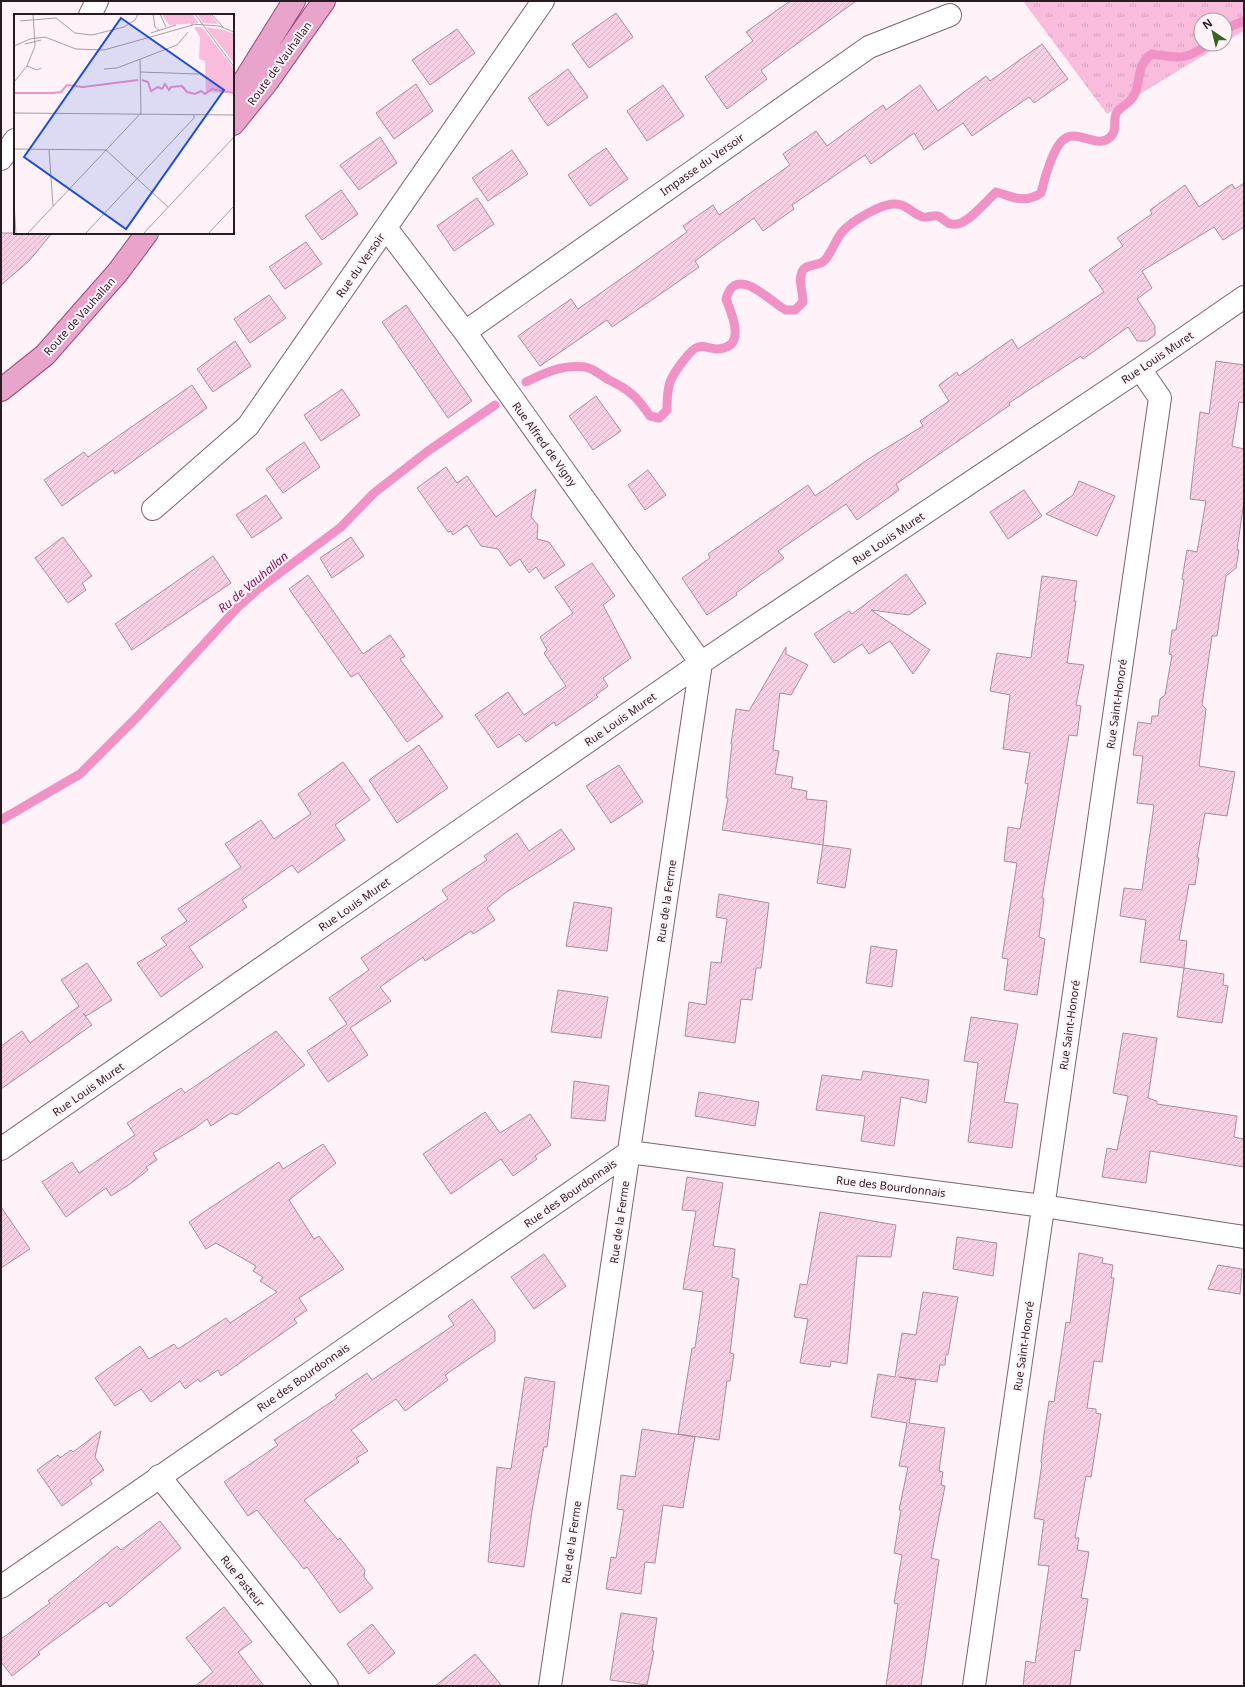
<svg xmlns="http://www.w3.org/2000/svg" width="1245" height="1687" viewBox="0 0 1245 1687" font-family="'Noto Sans',sans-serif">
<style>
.grass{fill:url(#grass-tufts)}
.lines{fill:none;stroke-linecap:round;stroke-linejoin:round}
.stream{stroke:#f092c6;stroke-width:9}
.building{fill:url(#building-hatch);stroke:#a98d9b}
.minor-casing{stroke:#7c6370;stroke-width:24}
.major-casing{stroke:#9a4d79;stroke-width:24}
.minor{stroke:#fff;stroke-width:22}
.major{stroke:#e8a4cb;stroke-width:22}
.labels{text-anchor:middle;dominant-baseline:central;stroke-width:4;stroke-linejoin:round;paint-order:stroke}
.street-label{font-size:11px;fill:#261c21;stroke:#fff3f9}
.water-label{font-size:12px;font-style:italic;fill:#7f0e59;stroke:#fff3f9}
.inset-river{fill:none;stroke:#f092c6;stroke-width:2}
.inset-road{fill:none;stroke:#a89da3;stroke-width:1}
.view{fill:#1d4ed8;fill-opacity:0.15;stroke:#1d4ed8;stroke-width:2}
.inset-edge{fill:none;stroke:#261c21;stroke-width:2}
</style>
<defs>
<pattern id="grass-tufts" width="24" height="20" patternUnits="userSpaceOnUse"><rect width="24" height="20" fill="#f9bcdc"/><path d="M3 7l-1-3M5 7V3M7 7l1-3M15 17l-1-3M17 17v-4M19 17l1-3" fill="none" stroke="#d5a1bc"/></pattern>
<pattern id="building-hatch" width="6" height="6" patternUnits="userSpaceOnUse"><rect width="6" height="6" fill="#f8d0e4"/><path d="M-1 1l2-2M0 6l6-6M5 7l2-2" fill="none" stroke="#d4b2c3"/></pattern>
</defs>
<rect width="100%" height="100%" fill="#fff3f9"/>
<path class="grass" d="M1023,1h221v30l-19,11v-22h-24v24h21l-115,70z"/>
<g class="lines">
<path class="stream" d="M1225,29l19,-8
M526,382c18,-9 37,-18 59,-15 8,1 17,9 24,13 21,10 28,17 41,36l9,2 8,-8c0,-10 0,-19 3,-28 3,-8 20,-33 28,-35 6,-2 12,2 18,2 31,-1 17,-32 10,-50 10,-37 46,5 60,11 2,0 7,0 9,0l8,-8c0,-9 -5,-22 -1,-30 3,-9 17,-5 23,-12 7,-8 10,-20 18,-29 9,-10 36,-26 50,-27 13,-1 18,9 30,13 4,1 10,-2 15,-1 7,3 9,10 19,8 11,-1 30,-23 39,-32 18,5 28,12 45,1 3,-13 13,-50 25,-55 14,-8 34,13 46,-3 6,-8 0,-16 5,-23 4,-6 12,-8 16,-15 10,-16 1,-30 19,-43 27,4 33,7 56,-10
M1,820l79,-46 57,-57 100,-109 20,-18 84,-63 33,-34 54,-42 67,-46"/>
</g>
<path class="building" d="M790,1h66l-95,69 6,9 -40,30 -22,-32 48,-36 -7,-9z
M616,13l17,24 -44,31 -17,-24z
M457,29l18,24 -45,32 -18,-25z
M1042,44l26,35 -34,24 -5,-6 -57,39 -9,-13 -39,27 -10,-17 -43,31 -6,-9 -73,50 2,4 -31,22 -9,-13 -59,43 4,6 -37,26 -50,34 -5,-7 -67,46 -22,-30 53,-37 7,10 109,-77 -4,-6 30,-21 6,10 71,-50 -7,-11 33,-23 11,15 56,-41 3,5 34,-25 18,26 48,-35 4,5z
M568,69l20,28 -40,29 -20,-28z
M416,84l17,27 -39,28 -18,-26z
M663,85l21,31 -37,25 -20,-30z
M380,137l17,26 -38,27 -19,-25z
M606,148l22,31 -38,27 -22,-31z
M512,150l16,24 -40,27 -16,-23z
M1244,183v44l-21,13 -9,-13 -72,44 10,17 -15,11 18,27v9l-8,6h-10l-9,-14 -45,32 -2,-3 -72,47 1,2 -114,79 3,6 -42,30 -11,-16 -68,47 6,7 -48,35 1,2 -30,20 -25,-37 28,-20 -2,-4 100,-69 7,11 58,-40 50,-30 -3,-5 29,-20 -10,-16 18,-13 2,4 53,-37 6,10 86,-57 -15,-22 34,-24 -6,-8 35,-24 -2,-4 35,-25 14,22 33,-23 3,5z
M341,190l17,24 -36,26 -17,-24z
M477,198l17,26 -40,27 -17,-25z
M1,233h51l-23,28 -28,24z
M306,242l16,22 -37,25 -16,-22z
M269,295l17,23 -36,25 -16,-24z
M406,305l66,96 -24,17 -66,-96z
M235,341l16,25 -38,26 -16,-23z
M1216,361l28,4v38l-5,-1 -7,44 12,3v52l-7,49h2l-3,18 -10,8 -9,60h-5l-10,69 4,4 -7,57 36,6 -8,44 -22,-3 -8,45h2l-4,27 -6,-1 -10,56 8,1 -3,27 -44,-6 6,-42 -26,-4 4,-28 18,2 12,-85 -17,-2 6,-47 -10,-1 5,-33 13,2 1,-8h6l2,-17 5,-4 7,-40 -3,-1 3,-24h4l8,-50 -2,-1 5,-29 10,2 9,-51 -16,-2 10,-87 9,2z
M192,385l15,23 -92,66 -2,-4 -51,36 -18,-26 40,-28 4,5z
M342,389l18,26 -39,26 -17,-26z
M596,396l25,35 -28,19 -24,-34z
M304,442l16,25 -37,26 -17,-24z
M446,467l11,16 10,-7 29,41 40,-28 -5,28 7,8 -1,14 12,3 16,23 -21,14 -8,-12 -7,6 -9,-14 -10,7 -12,-17 -17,-3 -14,-21 -14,10 -2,-4 -3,1 -31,-44z
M648,470l18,25 -21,15 -17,-25z
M1079,481l36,15 -18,40 -51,-22 27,-19z
M1024,490l18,26 -34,23 -18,-27z
M266,495l16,23 -30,20 -16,-23z
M63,537l29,39 -10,7 4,7 -18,13 -33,-45z
M351,537l13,19 -32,22 -12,-20z
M213,556l18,27 -99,67 -17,-26z
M592,563l23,33 -12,9 28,53 -28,20 5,8 -12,9 2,2 -42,29 -2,-4 -28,20 -7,-8 -21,14 -23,-33 33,-23 16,23 42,-29 -22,-33 3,-3 -7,-13 33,-24 -18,-26z
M906,574l20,29 -17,12 -38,-5 59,40 -17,24 -23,-33 -21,13 -7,-10 -28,19 -20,-29 35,-23 3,3z
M308,575l55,79 27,-19 15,21 -5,3 43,58 -36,25 -49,-69 -7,4 -62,-88z
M1042,576l35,5 -3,20h2l-9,62 17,2 -8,40 5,1 -4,30 -8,-1 -27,163 2,1 -5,38 6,2 -8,56 -33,-5 4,-31 -6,-1 15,-95 -13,-2 4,-34 12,2 8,-45 -3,-1 5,-30 -27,-4 7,-54 -20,-4 7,-38 34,5z
M786,647v7l22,11 -17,30 -11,-2 -7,57 6,1 -4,23 18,3 -2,11 16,3 -1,8 21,2 -4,44 -101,-15 6,-32h-2l6,-54h-1l5,-35 13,2z
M419,745l29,43 -51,35 -28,-43z
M343,762l27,38 -35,25 10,15 -47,33 -6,-8 -50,35 5,7 -58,40 14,20 -42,30 -24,-34 30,-18 -6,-7 26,-17 -9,-12 63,-42 -16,-23 36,-24 13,19 37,-25 -13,-20z
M619,765l24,37 -32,21 -25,-37z
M561,829l14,20 -70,44 -18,15 8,12 -22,14 -2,-3 -46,30 -2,-4 -43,30 11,14 -41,27 18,27 -40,27 -21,-31 40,-27 -18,-26 40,-28 -8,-12 87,-59 -6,-9 45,-30 -3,-4 33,-23 12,18z
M823,845l28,4 -6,39 -28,-5z
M719,894l50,9 -8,65h-5l-4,32 -11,-1 -6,44 -50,-7 4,-34 17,3 5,-43 10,1 6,-44 -11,-2z
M574,902l38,6 -5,43 -41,-5z
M871,946l26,4 -5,37 -26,-4z
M87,963l25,37 -26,16 -3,-3 9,12 -91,64v-43l21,-15 8,12 49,-37 -18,-26z
M1184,968l40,6 -1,11 5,1 -6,37 -45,-6z
M558,990l50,7 -7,41 -50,-6z
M971,1017l47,7 -14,78 14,2 -6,44 -44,-6 10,-79 -14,-2z
M276,1031l29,34 -68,50 -6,-2 -20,13 -4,-7 -12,9 -42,25 4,7 -11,7 2,3 -18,14 -19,12 -5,-8 -40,29 -24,-35 30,-20 7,11 56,-38 -8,-12 54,-35 4,5z
M1123,1033l34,5 -9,60 9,3v3l80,12 -3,21 10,2v28l-94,-16 -4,32 -44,-6 5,-29 10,2 11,-54 -15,-3z
M863,1071l66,9 -3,23 -25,-6 -7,49 -33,-5 4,-25 -49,-6 6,-35 39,5z
M574,1081l35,5 -4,35 -34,-3z
M699,1092l60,10 -4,24 -60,-10z
M485,1112l15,21 30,-19 21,31 -16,11 2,3 -24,17 -12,-17 -50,35 -28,-40z
M323,1144l13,19 -47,37 25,39 5,-3 25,33 -45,29 8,12 -13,9 3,4 -76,53 -3,-6 -18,12 -2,-3 -13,10 -5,-8 -29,21 -10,-13 -26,17 -20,-28 45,-32 9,13 25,-15 4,5 48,-31 4,5 47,-31 -17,-11 3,-4 -10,-6 3,-5 -40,-23 -10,6 -17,-27 90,-60 4,7z
M687,1177l36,6 -10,63 22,3 -3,28 7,2 -9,74 4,1 -4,27h-3l-8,59 -41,-6 14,-86h3l8,-56 -20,-3 13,-78 -14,-1z
M1,1207l29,42 -29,19z
M820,1212l76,13 -5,32 -34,-1 -10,108 -16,-3 -1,6 -30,-4 8,-44 -14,-2 6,-33 7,1z
M957,1237l40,6 -4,33 -40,-7z
M1079,1253l24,5 -1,5 11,2 -2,13h3l-12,84 -8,-1 -7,47 9,1v4l5,1 -10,63 -5,-1 -11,62h4l-2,12 12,2 -8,46 7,1 -8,52 -5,-1 -5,36h-47l3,-25 9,2 14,-97 -11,-1 6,-45 -10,-2 8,-55 -1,-1 3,-28 5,-33 5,1 12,-80 4,1z
M544,1254l22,32 -32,23 -23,-32z
M1218,1265l24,4 -2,25 -32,-5z
M923,1292l35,5 -10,58 -2,-1 -1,11h-5l-3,17 -38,-5 17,3 -7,43 36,5 -6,43 4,1 -2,13 4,1 -14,72 8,2 -18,126h-35l12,-82 -4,-1 8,-48 -8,-2 7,-43h-2l9,-43 -9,-1 8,-43 -36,-6 7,-43 17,3 7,-44 14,2z
M472,1299l23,32v10l-50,34 3,5 -43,31 -9,-12 -45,31 17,21 -12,7 3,4 -55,38 34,40 2,-2 25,32 -1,7 9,11 -33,25 -33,-46 -3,2 -47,-59 -9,6 -24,-34 54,-37 -4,-5 63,-42 -2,-3 32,-22 5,7 82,-55 -6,-9z
M525,1377l30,5 -8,65h-3l-12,64 -8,56 -36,-5 9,-95 14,2z
M642,1429l53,8 -12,71 -20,-3 -8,58 -10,-1 -4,32 -35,-5 5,-32 5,1 8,-48 -7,-1 4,-34 14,2z
M101,1431l-6,26 9,13 -14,10 2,4 -30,22 -25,-36 21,-15 2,3 11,-8 2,2z
M160,1521l21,27 -71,59 -4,-5 -68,50 2,2 -28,22 -11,-14v-23l49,-36 -2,-2 69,-55 4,4z
M224,1607l28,35 -14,10 26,34h-69l18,-14 -27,-34z
M621,1613l36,5 -5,33h2l-7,34 -37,-5z
M372,1624l23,29 -26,21 -22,-30z
M475,1654l27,32h-67z"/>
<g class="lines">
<defs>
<path id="minor" d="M90,15l7,-14
M1,159l14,-19
M386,228l79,104 236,331 -151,1023
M465,332l404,-285 81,-32
M153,509l95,-83 295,-425
M1,1149l707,-491 432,-289 104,-72
M159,1476l168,210
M1,1587l628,-435 414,54 201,31
M974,1686l186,-1288 -20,-29"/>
<path id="major" d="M233,99l61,-98
M233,124l34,-42 57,-81
M1,390l44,-35 73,-83 29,-39"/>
</defs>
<use href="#minor" class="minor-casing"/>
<use href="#major" class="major-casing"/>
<use href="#minor" class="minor"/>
<use href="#major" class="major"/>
</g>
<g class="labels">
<g class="street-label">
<text transform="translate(279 63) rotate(-54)">Route de Vauhallan</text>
<text transform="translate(702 164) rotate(-35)">Impasse du Versoir</text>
<text transform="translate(360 265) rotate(-55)">Rue du Versoir</text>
<text transform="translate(79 316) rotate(-48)">Route de Vauhallan</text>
<text transform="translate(1157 357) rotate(-34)">Rue Louis Muret</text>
<text transform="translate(545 444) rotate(54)">Rue Alfred de Vigny</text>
<text transform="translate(888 538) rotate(-34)">Rue Louis Muret</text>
<text transform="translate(1116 704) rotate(-82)">Rue Saint-Honoré</text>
<text transform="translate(620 719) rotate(-35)">Rue Louis Muret</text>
<text transform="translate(666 901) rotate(-82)">Rue de la Ferme</text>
<text transform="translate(354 904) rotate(-35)">Rue Louis Muret</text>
<text transform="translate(1069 1025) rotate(-82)">Rue Saint-Honoré</text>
<text transform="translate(88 1089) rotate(-35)">Rue Louis Muret</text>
<text transform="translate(891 1186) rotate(7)">Rue des Bourdonnais</text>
<text transform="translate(570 1193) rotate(-35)">Rue des Bourdonnais</text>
<text transform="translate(619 1222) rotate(-82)">Rue de la Ferme</text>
<text transform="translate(1023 1346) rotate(-82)">Rue Saint-Honoré</text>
<text transform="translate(303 1377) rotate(-35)">Rue des Bourdonnais</text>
<text transform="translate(571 1542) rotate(-82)">Rue de la Ferme</text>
<text transform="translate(243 1581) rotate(51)">Rue Pasteur</text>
</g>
<g class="water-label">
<text transform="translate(253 582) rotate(-40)">Ru de Vauhallan</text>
</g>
</g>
<g transform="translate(14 14)">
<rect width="220" height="220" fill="#fff3f9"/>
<path d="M183,0h13l8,10 -15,-1zM180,13h8l32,42v24l-28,-1 -1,-31 -6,-2 1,-22zM192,13l18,3 10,4v29z" fill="#f9bcdc"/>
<path d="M148,0h31l5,9 -29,2z" fill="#f9bcdc"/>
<path class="inset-river" d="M128,66l6,2 3,9 7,-4 4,2 3,-5 4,6 2,-3 11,-1 5,6 8,2 6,-3 4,3 7,-5 22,4M0,79h39l8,-1 6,-7 16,2 55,-7"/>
<path class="inset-road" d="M139,0l2,13 5,4M146,0l6,13M181,0l39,53M197,0l12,13M6,7l36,-3 19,15 17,2 32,-8 11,-7 3,-6M177,10l28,2 15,6M137,19l25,-8M11,30l16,-4M0,32l16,-7 15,-2 31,12 28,1 89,-25M13,52l10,4 4,-2M90,55l13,-1 60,-23 11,-13M126,58l59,2M0,68l13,-16 8,-20 -2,-32M0,99l220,2M0,135l92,1 62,57M35,135l4,57M0,189l2,31M13,220l114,-121 -1,-54M71,220l109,-116v-3M129,220l91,-97M194,220l26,-28"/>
<path class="view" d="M107,4l103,72 -98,139 -102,-72z"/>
<rect width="220" height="220" class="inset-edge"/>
</g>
<rect width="1245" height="1687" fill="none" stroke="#261c21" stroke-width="4"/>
<g transform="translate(1213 32) rotate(325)"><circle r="19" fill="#fff3f9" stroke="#a89da3"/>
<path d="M0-3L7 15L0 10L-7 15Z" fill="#396522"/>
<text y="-6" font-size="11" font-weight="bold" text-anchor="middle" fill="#261c21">N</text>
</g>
</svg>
